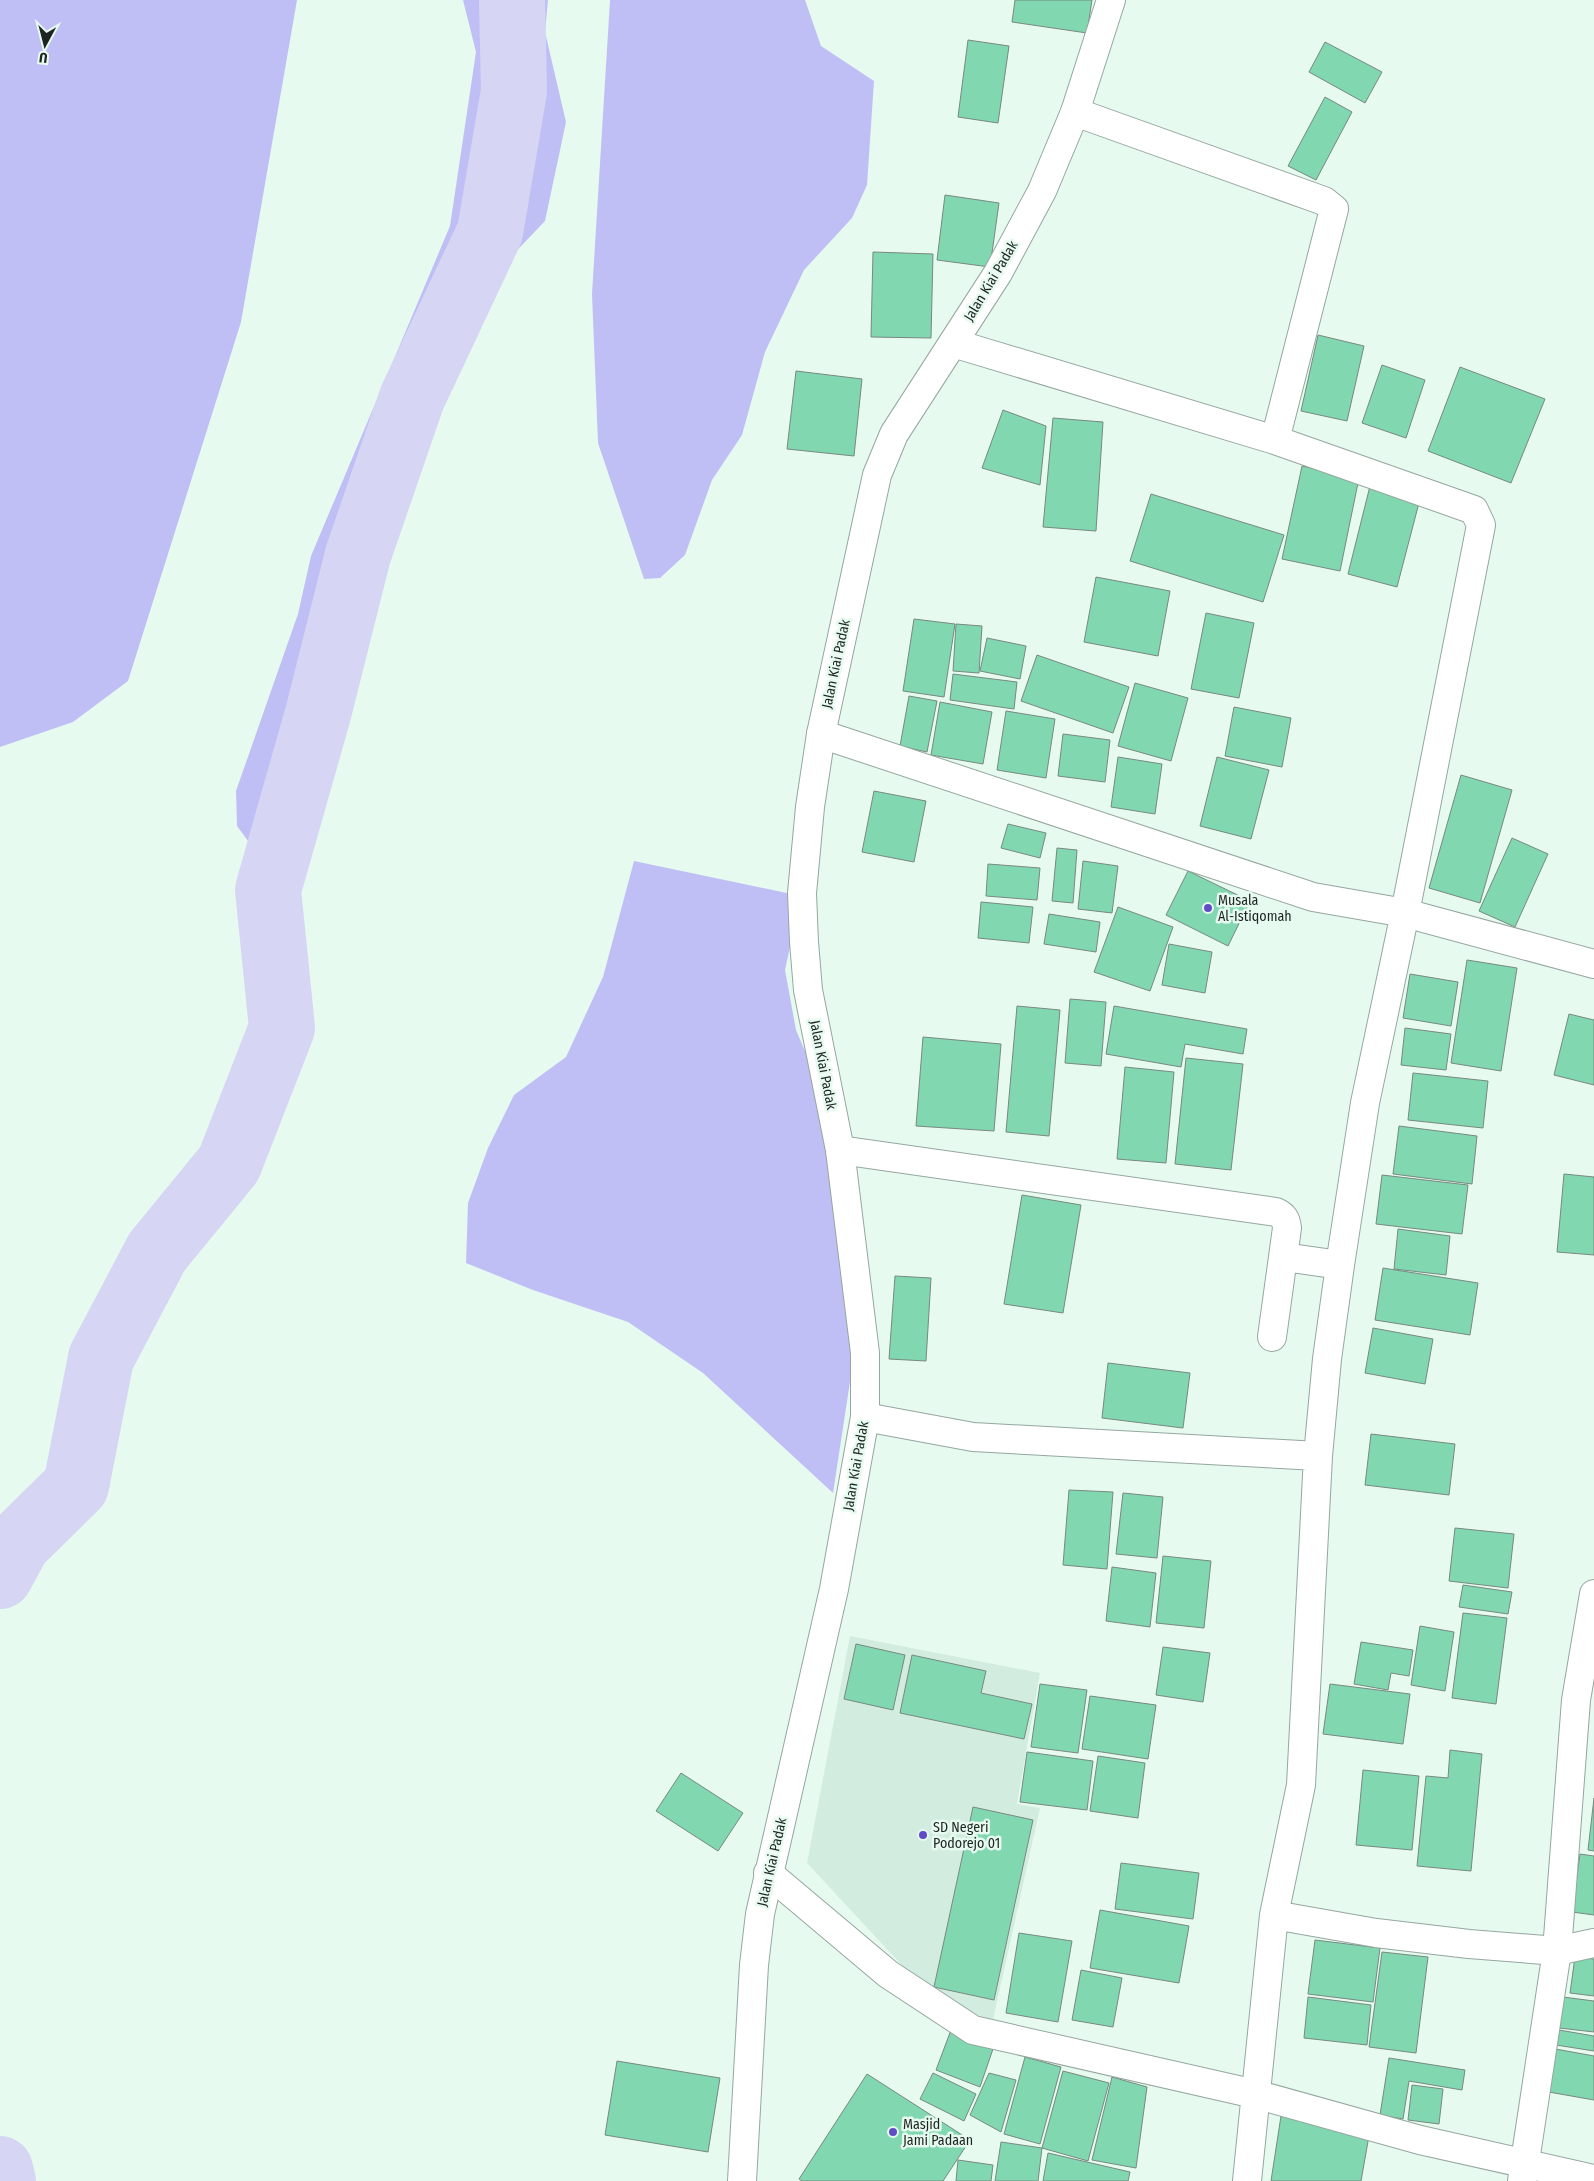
<svg xmlns="http://www.w3.org/2000/svg" width="1594" height="2181" viewBox="0 0 1594 2181" font-family="'Fira Sans Condensed',sans-serif">
<style>
.built{fill:#d2ede0}
.green{fill:#c0bff5}
.lines{fill:none;stroke-linecap:round;stroke-linejoin:round}
.river{stroke:#d6d6f4;stroke-width:66}
.building{fill:#80d7b0;stroke:#788980}
.minor-casing{stroke:#95a79e;stroke-width:30}
.tertiary-casing{stroke:#95a79e;stroke-width:30}
.minor{stroke:#fff;stroke-width:28}
.tertiary{stroke:#fff;stroke-width:28}
.poi-dot{fill:#604dc6;stroke:#e7faf0;stroke-width:2}
.labels{text-anchor:middle;dominant-baseline:central;stroke-width:5;stroke-linejoin:round;paint-order:stroke}
.street-label{font-size:14px;fill:#1d2421;stroke:#e7faf0}
.poi-label{font-size:14px;fill:#1d2421;stroke:#e7faf0;text-anchor:start}
</style>
<rect width="100%" height="100%" fill="#e7faf0"/>
<path class="built" d="M850,1636l190,37 -23,131 23,4 -47,212 -59,-20 -127,-137z"/>
<path class="green" d="M0,0h297l-56,322 -113,359 -55,41 -73,25z
M463,0h85l-3,32 21,90 -21,99 -62,65 -41,86 -69,196 -58,211 -58,74 -20,-27 -1,-35 62,-177 13,-58 139,-330 26,-174z
M610,0h195l16,46 53,35 -7,104 -15,33 -48,52 -39,82 -23,83 -30,45 -27,75 -25,23 -16,1 -46,-136 -6,-149z
M634,861l167,35 -16,74 11,60 22,52 41,241 -26,170 -130,-120 -75,-51 -95,-32 -67,-27 2,-60 20,-55 26,-53 52,-38 37,-80z"/>
<g class="lines">
<path class="river" d="M0,1576l18,-33 58,-57 25,-128 56,-106 72,-88 53,-136 -14,-138 50,-176 40,-159 54,-157 78,-166 24,-141 -2,-91
M0,2169l3,12"/>
</g>
<path class="building" d="M1015,0h77l-5,33 -75,-11z
M968,40l41,6 -11,77 -40,-6z
M1325,42l57,30 -17,31 -56,-31z
M1325,97l27,15 -36,68 -28,-14z
M945,195l54,8 -9,64 -53,-7z
M873,252l60,2 -2,84 -60,-1z
M1318,335l46,11 -17,75 -46,-10z
M1382,365l43,15 -19,58 -44,-15z
M1460,367l85,32 -34,84 -83,-32z
M796,371l66,8 -8,77 -67,-7z
M1003,410l43,16 -6,59 -58,-17z
M1053,418l50,4 -7,109 -53,-4z
M1302,466l57,12 -19,93 -58,-12z
M1370,486l50,13 -23,88 -49,-13z
M1151,494l133,41 -21,67 -133,-41z
M1096,577l74,14 -12,65 -74,-14z
M1206,613l48,10 -15,75 -48,-9z
M914,619l41,5 -11,73 -41,-6z
M956,624l26,2 -3,47 -26,-2z
M987,638l39,8 -6,33 -40,-8z
M1037,655l92,32 -16,46 -92,-32z
M953,674l64,8 -3,27 -64,-9z
M1135,683l53,15 -17,63 -53,-15z
M909,696l28,5 -10,51 -27,-6z
M940,702l52,10 -9,52 -52,-9z
M1234,707l57,11 -9,49 -57,-11z
M1006,711l49,8 -9,59 -49,-8z
M1063,734l47,6 -5,42 -47,-6z
M1118,757l44,7 -7,50 -44,-7z
M1217,757l52,13 -18,69 -51,-13z
M1461,775l51,15 -32,113 -51,-15z
M874,791l52,10 -12,61 -52,-10z
M1008,824l38,9 -6,25 -39,-10z
M1512,838l36,16 -33,73 -36,-16z
M1057,848l20,2 -4,53 -21,-2z
M1083,861l35,5 -6,47 -34,-4z
M988,864l52,4 -3,32 -51,-4z
M1188,871l62,30 -22,45 -62,-31z
M981,902l52,5 -4,36 -51,-5z
M1118,907l55,20 -23,64 -56,-19z
M1049,914l51,8 -4,30 -52,-8z
M1169,944l43,8 -7,41 -43,-8z
M1467,960l50,8 -16,103 -50,-8z
M1410,974l48,8 -7,44 -48,-8z
M1070,999l36,3 -5,64 -36,-3z
M1017,1006l43,4 -11,126 -43,-4z
M1114,1006l133,23 -4,25 -58,-10 -4,23 -75,-13z
M1569,1014l25,6v65l-40,-10z
M1405,1028l46,6 -5,36 -45,-5z
M923,1037l78,7 -7,87 -78,-5z
M1186,1058l57,6 -12,106 -56,-6z
M1125,1067l49,5 -8,91 -49,-4z
M1413,1073l75,8 -5,47 -75,-8z
M1399,1126l78,10 -5,48 -79,-10z
M1564,1174l30,3v78l-37,-3z
M1382,1175l86,10 -6,49 -86,-10z
M1022,1195l59,10 -18,108 -59,-9z
M1398,1229l52,7 -4,39 -52,-6z
M1383,1268l95,15 -8,52 -95,-15z
M895,1276l36,2 -5,83 -37,-2z
M1373,1328l60,11 -8,45 -60,-11z
M1108,1363l82,10 -7,55 -81,-10z
M1371,1434l84,10 -6,51 -84,-10z
M1069,1490l44,2 -6,77 -44,-4z
M1123,1493l40,4 -6,61 -41,-4z
M1455,1528l59,6 -6,54 -59,-7z
M1163,1556l48,5 -7,67 -48,-5z
M1112,1567l44,6 -6,54 -44,-6z
M1463,1585l49,7 -4,22 -49,-7z
M1463,1613l44,5 -11,86 -44,-6z
M1420,1626l34,6 -9,59 -34,-6z
M1361,1642l52,8 -4,26 -18,-3 -3,17 -34,-6z
M856,1644l49,11 -12,55 -49,-11z
M1163,1647l47,6 -7,49 -47,-7z
M912,1655l74,16 -5,22 51,11 -8,35 -124,-26z
M1040,1684l47,6 -9,63 -47,-6z
M1330,1684l80,10 -7,50 -80,-10z
M1090,1696l66,9 -8,54 -66,-10z
M1450,1750l32,4 -11,117 -54,-5 9,-90 22,2z
M1027,1752l66,9 -6,49 -67,-8z
M1098,1756l47,7 -7,55 -48,-7z
M1363,1770l56,6 -7,74 -56,-5z
M681,1773l62,40 -25,38 -62,-40z
M1594,1798v53l-6,-1z
M973,1807l60,13 -39,180 -60,-13z
M1580,1854l14,2v59l-22,-3z
M1121,1863l78,10 -6,46 -78,-10z
M1100,1910l89,16 -10,57 -89,-15z
M1019,1933l53,8 -14,81 -52,-9z
M1315,1940l65,8 -7,54 -65,-8z
M1382,1952l46,5 -12,96 -47,-6z
M1575,1957l19,2v37l-24,-3z
M1081,1970l41,8 -9,49 -41,-7z
M1308,1997l63,8 -4,40 -63,-7z
M1563,1997l31,4v31l-35,-4z
M951,2030l43,16 -14,41 -44,-17z
M1559,2030l35,6v15l-38,-6z
M1550,2048l44,8v44l-51,-9z
M1025,2057l36,10 -21,77 -36,-10z
M1389,2058l76,12 -3,20 -53,-9 -6,38 -23,-4z
M617,2061l103,17 -12,74 -103,-17z
M1063,2071l46,12 -21,78 -46,-13z
M933,2073l43,21 -12,27 -44,-22z
M989,2073l27,7 -15,52 -31,-17z
M867,2074l103,66 -27,41h-141l-3,-2z
M1112,2077l35,10 -11,81 -44,-8z
M1412,2085l31,4 -4,35 -31,-4z
M1281,2116l89,14 -9,51h-90z
M1001,2142l41,6 -4,33h-43z
M1048,2153l82,19 -2,9h-85z
M958,2160l35,5 -2,16h-35z"/>
<g class="lines">
<defs>
<path id="minor" d="M1075,112l249,89 10,8 -59,231
M953,343l322,97 199,70 7,15 -76,388 -40,190 -25,162 -13,94 -9,97 -17,329 -27,130 -27,266
M821,734l492,163 92,16 189,51
M840,1150l436,62c8,4 10,7 11,16l-15,109
M1284,1257l56,8
M865,1417l108,20 345,19
M768,1873l120,101 85,56 282,64 165,46 174,39
M1274,1915l102,18 93,11 88,7 37,-8
M1522,2181l35,-230 19,-251 18,-106"/>
<path id="tertiary" d="M742,2181l12,-216 6,-51 74,-325 31,-172v-64l-25,-203 -32,-160 -4,-48 -2,-49 8,-86 11,-73 56,-259 17,-41 104,-161 44,-82 33,-79 36,-112"/>
</defs>
<use href="#minor" class="minor-casing"/>
<use href="#tertiary" class="tertiary-casing"/>
<use href="#minor" class="minor"/>
<use href="#tertiary" class="tertiary"/>
</g>
<g class="poi-dot">
<circle cx="1208" cy="908" r="5"/>
<circle cx="923" cy="1835" r="5"/>
<circle cx="893" cy="2132" r="5"/>
</g>
<g class="labels">
<g class="street-label">
<text transform="translate(991 281) rotate(-59)">Jalan Kiai Padak</text>
<text transform="translate(836 664) rotate(-78)">Jalan Kiai Padak</text>
<text transform="translate(823 1065) rotate(79)">Jalan Kiai Padak</text>
<text transform="translate(856 1466) rotate(-80)">Jalan Kiai Padak</text>
<text transform="translate(772 1862) rotate(-77)">Jalan Kiai Padak</text>
</g>
<g class="poi-label">
<text x="1218" y="900">Musala<tspan x="1218" dy="16">Al-Istiqomah</tspan></text>
<text x="933" y="1827">SD Negeri<tspan x="933" dy="16">Podorejo 01</tspan></text>
<text x="903" y="2124">Masjid<tspan x="903" dy="16">Jami Padaan</tspan></text>
</g>
</g>
<g transform="translate(45 45) rotate(187)" stroke="#e7faf0" stroke-width="4" paint-order="stroke">
<path d="M0-4L9 19L0 12L-9 19Z" fill="#1d2421"/>
<text y="-8" font-size="14" font-weight="bold" text-anchor="middle" fill="#1d2421">U</text>
</g>
</svg>
